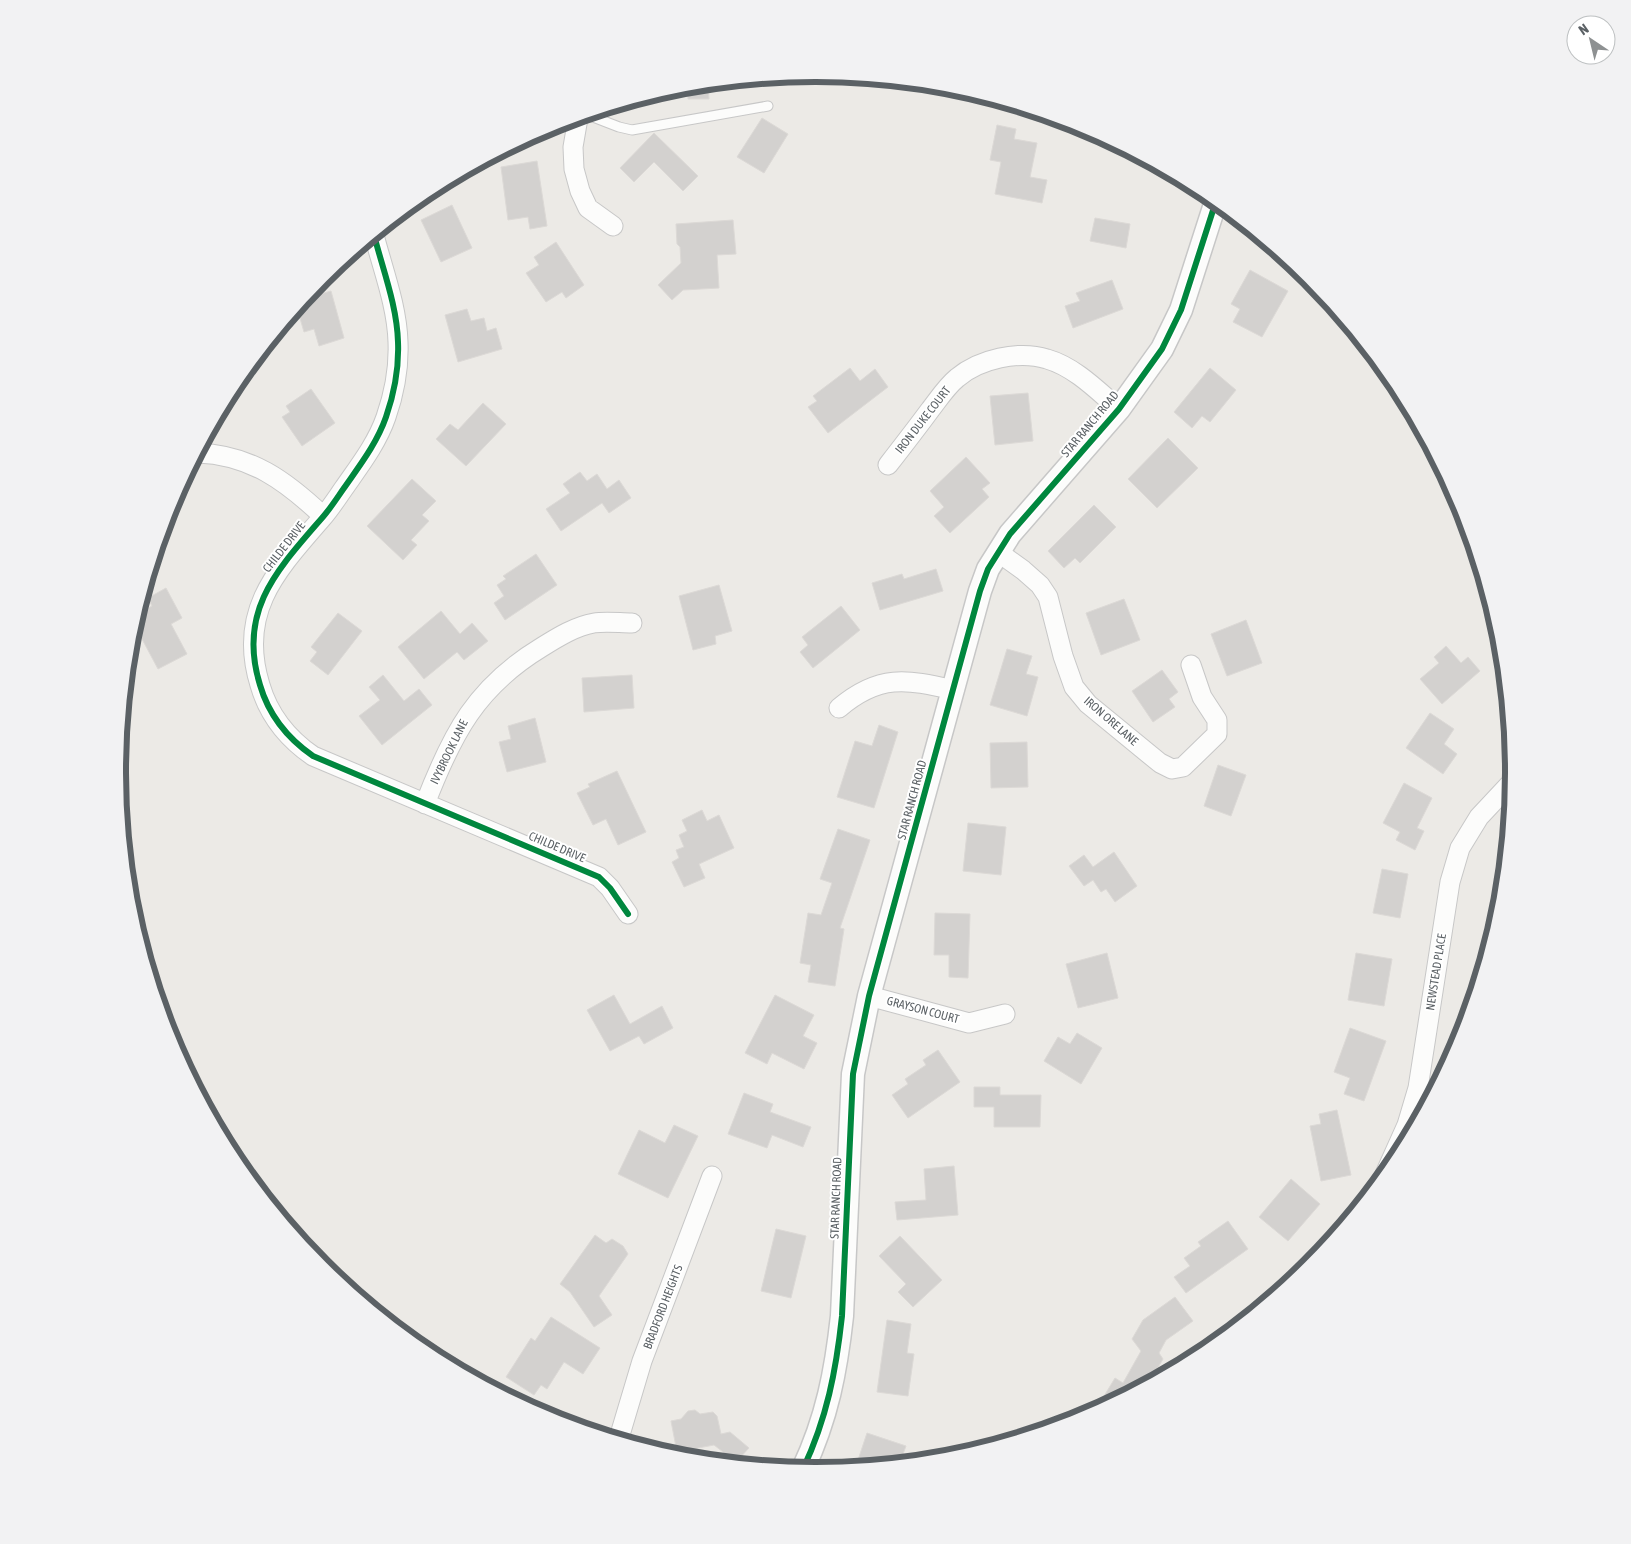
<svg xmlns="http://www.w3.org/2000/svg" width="1631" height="1544" viewBox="0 0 1631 1544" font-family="'Asap Condensed',sans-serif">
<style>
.building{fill:#d3d1cf;stroke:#dcd9d6}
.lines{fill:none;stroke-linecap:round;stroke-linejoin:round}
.service-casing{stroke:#c7c7c7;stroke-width:11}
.minor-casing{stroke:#c7c7c7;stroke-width:21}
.tertiary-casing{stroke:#c7c7c7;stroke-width:25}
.service{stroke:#fcfcfb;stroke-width:9}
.minor{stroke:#fcfcfb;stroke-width:19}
.tertiary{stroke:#fcfcfb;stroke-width:22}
.cycleway-casing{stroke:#fff;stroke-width:9}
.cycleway{stroke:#00873e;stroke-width:6}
.labels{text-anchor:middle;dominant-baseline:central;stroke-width:4;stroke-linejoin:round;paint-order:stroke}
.street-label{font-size:12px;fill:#5b6165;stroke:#fff}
.rim{fill:none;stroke:#5b6165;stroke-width:6}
</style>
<rect width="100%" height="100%" fill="#eceae6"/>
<path class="building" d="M708,84l1,15h-21v-13z
M762,118l26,16 -24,39 -27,-16z
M997,125l19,4 -2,10 23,4 -7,34 17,3 -5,23 -47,-9 6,-32 -11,-2z
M654,133l44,43 -15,15 -29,-29 -20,20 -14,-14z
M537,161l10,65 -17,3 -2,-12 -20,3 -7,-53z
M452,205l20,43 -31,14 -20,-42z
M1095,218l35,6 -4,24 -36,-7z
M733,220l3,34 -19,1 2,33 -36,2 -11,10 -14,-15 23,-22 -1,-16 -3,-3 -1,-20z
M556,242l28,43 -18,13 -4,-6 -16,10 -20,-29 13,-8 -5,-8z
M1250,270l38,21 -26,46 -29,-15 7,-13 -9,-5z
M1112,280l11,29 -50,19 -8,-22 15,-5 -4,-8z
M331,291l13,47 -25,8 -5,-17 -10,3 -7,-24 9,-10z
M467,309l4,12 13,-3 3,13 9,-3 6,21 -44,13 -13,-47z
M850,368l10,13 15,-12 13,18 -60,46 -20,-26 9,-6 -4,-5z
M1210,368l26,22 -26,32 -8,-6 -10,12 -18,-16z
M311,389l24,34 -33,23 -20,-29 8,-5 -4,-6z
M1028,393l5,48 -38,4 -5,-49z
M483,403l23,21 -40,42 -30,-27 14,-15 8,6z
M1168,438l30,30 -41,40 -29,-29z
M966,457l24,26 -8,6 7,8 -39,36 -16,-17 10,-9 -14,-16z
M580,472l7,9 10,-7 10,15 12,-9 12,18 -22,15 -7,-10 -41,28 -15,-22 24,-16 -7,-9z
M412,479l24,22 -14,14 7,6 -18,19 6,5 -14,15 -36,-34z
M1094,505l22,22 -36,36 -5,-5 -11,10 -16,-17z
M536,554l21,31 -52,35 -11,-17 10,-7 -7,-11 9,-6 -3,-3z
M936,569l7,22 -63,19 -8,-27 30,-9 2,5z
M719,585l13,46 -17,5 1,8 -23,6 -14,-54z
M166,588l16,30 -11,6 16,30 -29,15 -24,-45 3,-10 15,-8 -4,-8z
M1124,599l16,41 -39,15 -15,-42z
M841,606l19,24 -47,38 -13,-16 8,-7 -6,-8z
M441,611l19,23 12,-11 16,18 -24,19 -7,-8 -33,27 -26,-32z
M338,613l24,18 -34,44 -18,-14 7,-9 -6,-5z
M1246,620l16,43 -35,13 -16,-42z
M1446,646l15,17 7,-6 12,14 -38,33 -22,-25 19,-16 -5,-6z
M1007,649l25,7 -6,18 12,3 -11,39 -37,-11z
M1162,670l16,22 -9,7 6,8 -22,15 -21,-31z
M383,675l21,26 15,-12 13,16 -50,40 -23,-29 21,-16 -11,-13z
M632,675l2,33 -50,4 -2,-34z
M1430,713l24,16 -10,15 13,10 -14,20 -37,-26z
M535,718l11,44 -39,10 -8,-30 12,-3 -3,-13z
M879,725l19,7 -24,76 -37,-11 18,-56 17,5z
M1027,742l1,45 -37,1 -1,-45z
M1218,765l28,10 -15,41 -27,-10z
M617,771l29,61 -28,13 -12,-26 -13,6 -16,-32 13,-6 -2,-3z
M1404,783l28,15 -15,30 7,3 -9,19 -19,-10 4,-8 -17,-9z
M702,810l5,11 12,-6 15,33 -35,16 6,14 -21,9 -12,-25 7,-4 -3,-8 8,-3 -5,-12 8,-4 -5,-11z
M968,823l38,4 -5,48 -38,-4z
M838,829l32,11 -30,88 4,1 -9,57 -27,-4 3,-17 -11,-2 8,-50 13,2 11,-32 -12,-4z
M1114,852l23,34 -22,16 -9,-13 -5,3 -8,-12 -9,6 -15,-20 15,-11 9,12z
M1382,869l26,5 -8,44 -27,-5z
M935,913l35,1 -2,64 -19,-1v-22h-15z
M1107,953l11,45 -40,10 -12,-44z
M1356,953l36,6 -8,47 -36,-6z
M614,995l16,29 32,-18 11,22 -29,16 -5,-8 -29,15 -23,-41z
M775,995l39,20 -11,21 14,7 -13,26 -32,-16 -5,11 -22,-11z
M1350,1028l36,13 -22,60 -20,-7 6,-16 -16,-6z
M1077,1033l25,15 -21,36 -37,-23 14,-24 12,7z
M938,1050l22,32 -52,36 -16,-23 16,-11 -3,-5 21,-14 -3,-5z
M974,1087h26v8h41l-1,32h-46v-20h-20z
M744,1093l29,11 -3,8 41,15 -8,20 -31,-12 -5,13 -39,-14z
M1337,1110l14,65 -30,6 -11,-55 11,-2 -2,-10z
M674,1125l24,11 -30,62 -50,-24 21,-44 26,13z
M954,1166l4,49 -61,5 -2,-18 31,-2 -2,-31z
M1291,1179l29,25 -32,37 -29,-24z
M1228,1221l20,28 -62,44 -12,-16 16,-11 -6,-8 17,-12 -3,-4z
M776,1229l30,7 -15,62 -30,-7z
M595,1235l11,8 6,-4 11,7 5,8 -29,42 13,19 -18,12 -24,-35 -10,-8z
M900,1236l42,44 -29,27 -15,-15 8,-8 -27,-28z
M1175,1297l18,24 -27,19 -7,13 4,6 -13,22 -55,30 20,-33 8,5 18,-32 -9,-12 11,-19z
M551,1317l49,31 -17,26 -19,-12 -17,27 -6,-4 -7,10 -28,-18 25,-39 4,3z
M887,1320l24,4 -4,29 7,1 -6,42 -31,-4z
M695,1410l5,4 13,-2 4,4 4,18 9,-2 19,16 -13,14 -22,-17 -37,7 -6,-31 10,-2 7,-8z
M867,1433l39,13 -6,16 -44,4z"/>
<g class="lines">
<defs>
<path id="service" d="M588,115l31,12 13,3 136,-24
M1508,717l-1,9 3,4"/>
<path id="minor" d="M578,118l-5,29 1,22 6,22 8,17 25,18
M374,235c9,35 23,71 24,107 1,24 -4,52 -12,75 -9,26 -26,48 -42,71 -7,10 -14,21 -22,30 -45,52 -85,93 -62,167 9,31 27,53 53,71l286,121 11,11 18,26
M198,453c53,2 88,28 125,63
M888,465c14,-18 28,-36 42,-55 8,-10 16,-23 27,-32 22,-19 62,-28 90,-19 28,8 51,32 72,50
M998,552l25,18 17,15 8,12 15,59 11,31 14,17 72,59 12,6 11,-2 34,-33v-14l-15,-23 -11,-32
M839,708c40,-34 67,-29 115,-18
M425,804c27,-70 51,-117 117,-157 16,-10 34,-21 52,-24 12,-2 26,0 38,0
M869,996l100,27 36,-9
M1385,1174l22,-49 11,-37 32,-206 10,-34 19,-31 29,-31 5,-3
M619,1438l23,-77 70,-185"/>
<path id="tertiary" d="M803,1469c24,-51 33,-98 39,-153l11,-242 16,-78 111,-405 8,-22 22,-35 109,-125 43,-60 19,-39 35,-109"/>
</defs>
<use href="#service" class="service-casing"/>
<use href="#minor" class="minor-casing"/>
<use href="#tertiary" class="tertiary-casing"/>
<use href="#service" class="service"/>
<use href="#minor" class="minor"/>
<use href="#tertiary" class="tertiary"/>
<defs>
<path id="cycleway" d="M374,235c9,35 23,71 24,107 1,24 -4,52 -12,75 -9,26 -26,48 -42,71 -7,10 -14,21 -22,30 -45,52 -85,93 -62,167 9,31 27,53 53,71l286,121 11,11 18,26
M803,1469c24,-51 33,-98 39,-153l11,-242 16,-78 111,-405 8,-22 22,-35 109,-125 43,-60 19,-39 35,-109"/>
</defs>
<use href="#cycleway" class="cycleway-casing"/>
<use href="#cycleway" class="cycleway"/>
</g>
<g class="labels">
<g class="street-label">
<text transform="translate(923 420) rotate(-52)">IRON DUKE COURT</text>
<text transform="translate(1090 424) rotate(-50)">STAR RANCH ROAD</text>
<text transform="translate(284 547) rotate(-52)">CHILDE DRIVE</text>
<text transform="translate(1111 721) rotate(41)">IRON ORE LANE</text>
<text transform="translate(449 752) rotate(-64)">IVYBROOK LANE</text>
<text transform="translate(912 800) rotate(-75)">STAR RANCH ROAD</text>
<text transform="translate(557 847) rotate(23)">CHILDE DRIVE</text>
<text transform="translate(1436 972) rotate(-81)">NEWSTEAD PLACE</text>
<text transform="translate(923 1010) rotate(15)">GRAYSON COURT</text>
<text transform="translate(836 1198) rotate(-88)">STAR RANCH ROAD</text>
<text transform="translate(663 1307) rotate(-69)">BRADFORD HEIGHTS</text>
</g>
</g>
<path d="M0 0H1631V1544H0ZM815 82H816A689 689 0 0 1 1505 771V773A689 689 0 0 1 816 1462H815A689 689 0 0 1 126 773V771A689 689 0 0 1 815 82Z" fill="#f2f2f3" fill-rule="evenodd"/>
<path class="rim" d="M815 82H816A689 689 0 0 1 1505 771V773A689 689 0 0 1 816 1462H815A689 689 0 0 1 126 773V771A689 689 0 0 1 815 82Z"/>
<g transform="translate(1591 40) rotate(325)"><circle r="24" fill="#ffffff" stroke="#bdc0c1"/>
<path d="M0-4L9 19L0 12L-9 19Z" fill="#8e9192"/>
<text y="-8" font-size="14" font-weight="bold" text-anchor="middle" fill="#5b6165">N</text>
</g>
</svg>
